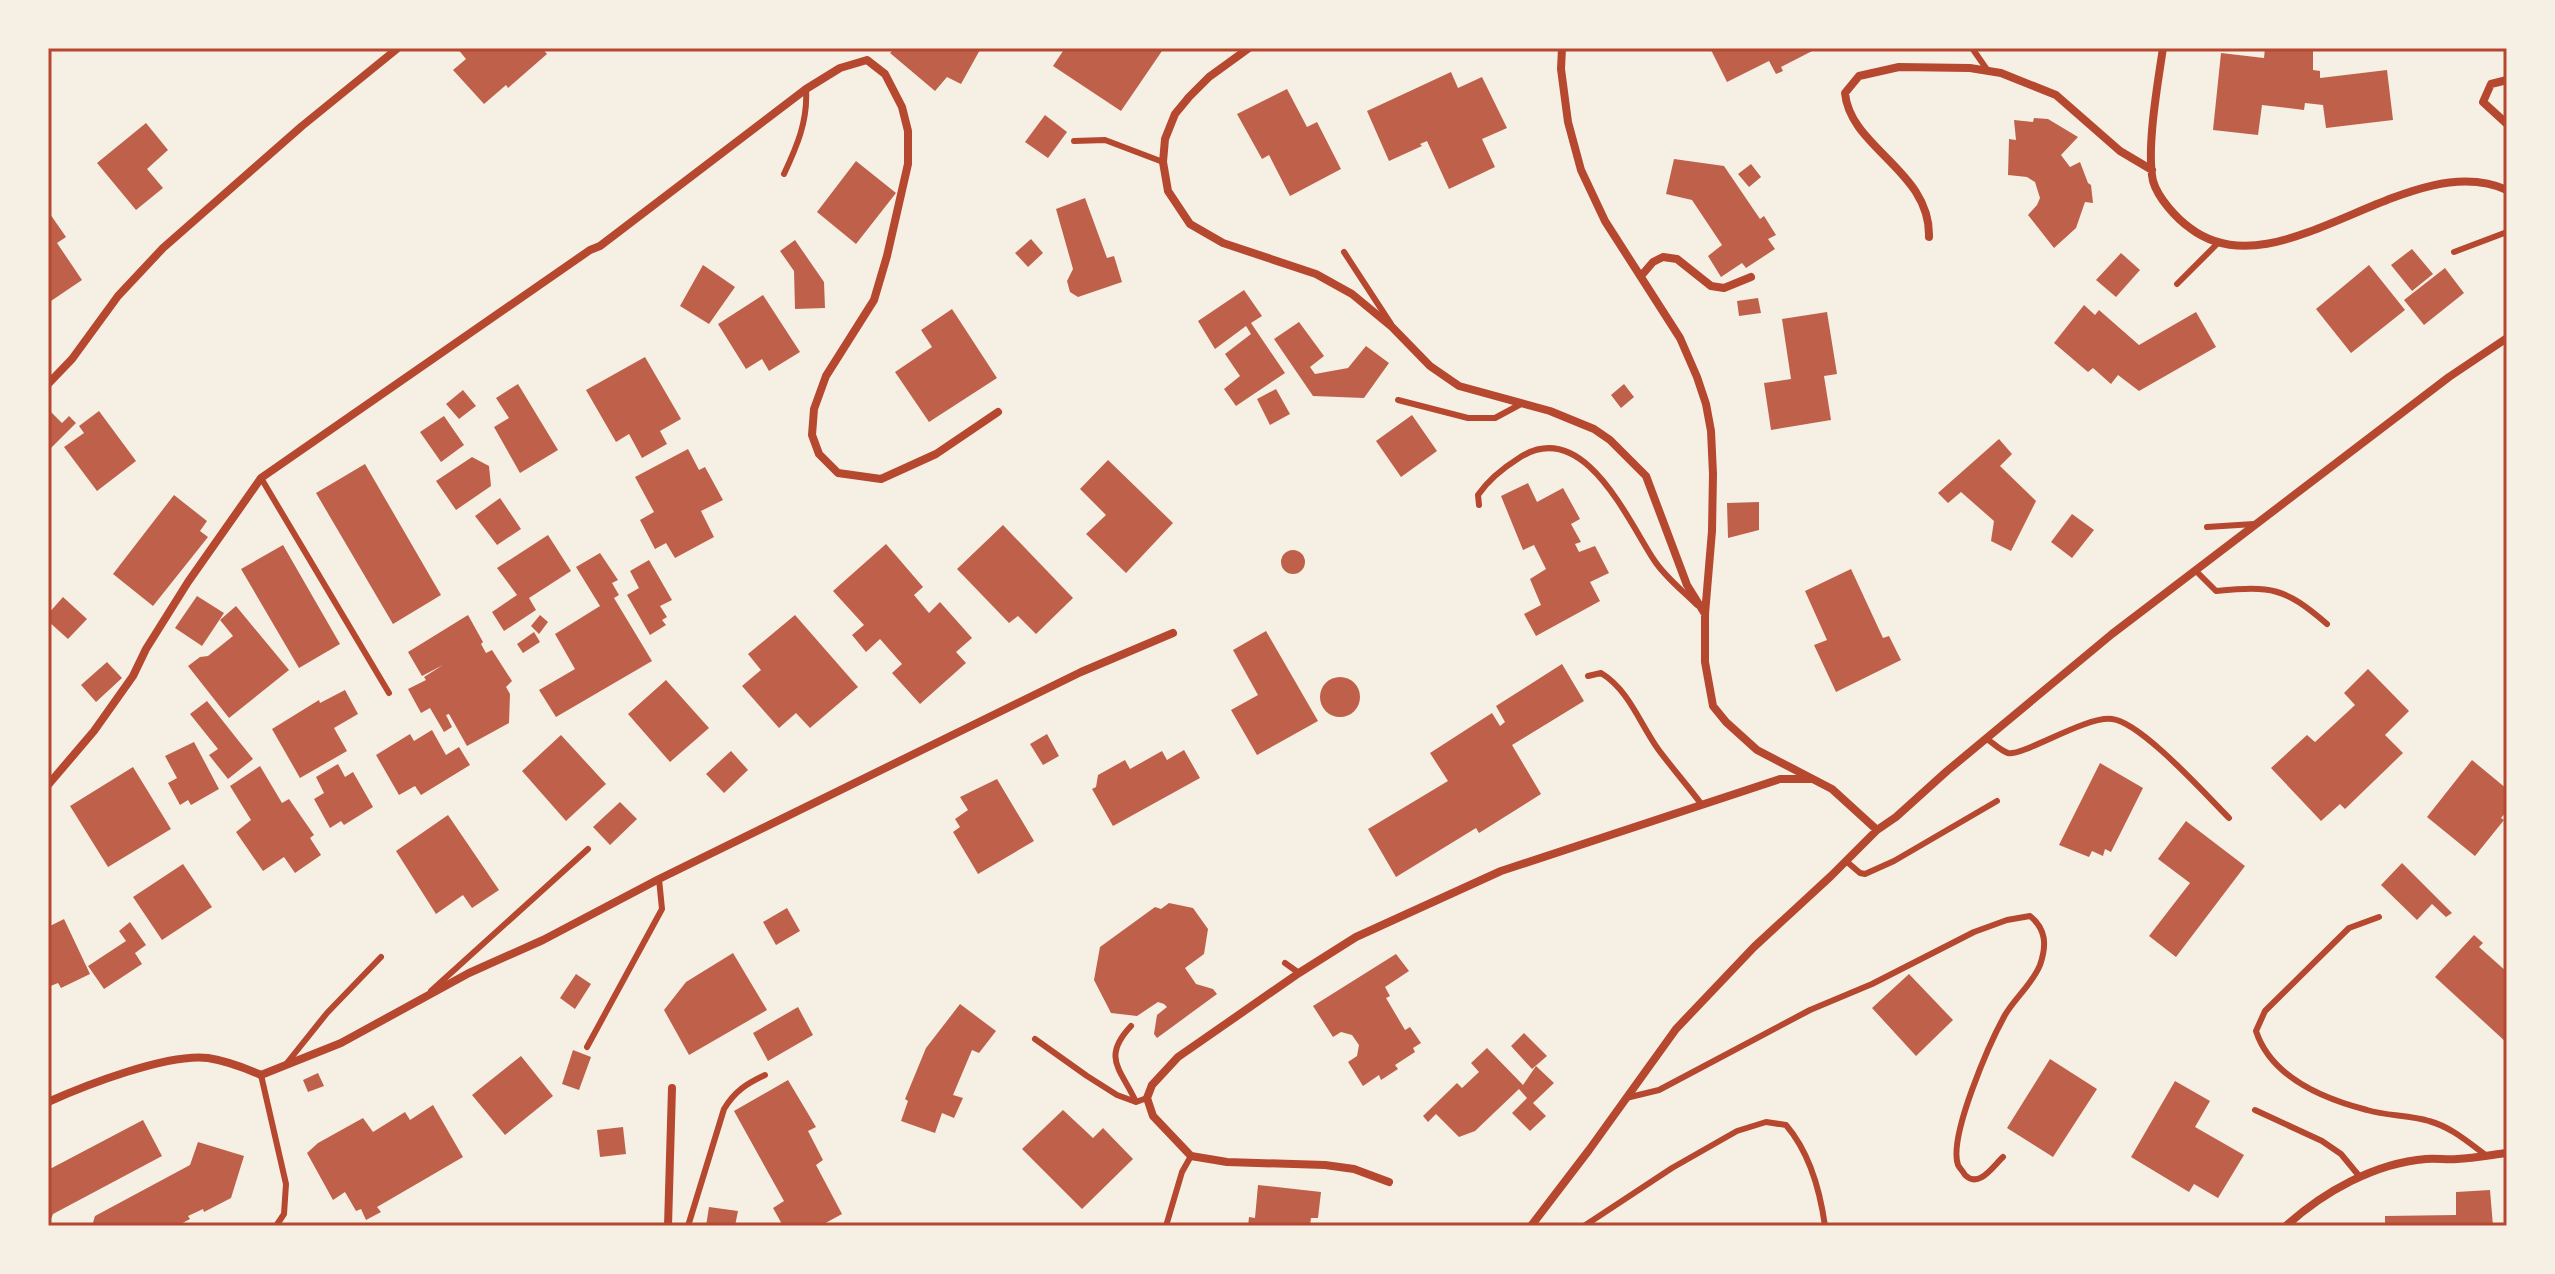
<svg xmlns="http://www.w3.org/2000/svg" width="2555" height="1274" viewBox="0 0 2555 1274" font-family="'Nunito Sans',sans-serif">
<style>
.building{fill:#bf614a}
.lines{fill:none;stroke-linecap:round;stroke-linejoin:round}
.service{stroke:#b5482f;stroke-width:6}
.minor{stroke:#b5482f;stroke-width:8}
.neatline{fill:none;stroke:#b5482f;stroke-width:3}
</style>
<rect width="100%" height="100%" fill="#f6efe4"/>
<path class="building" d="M457,48h85l5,6 -39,34 -2,-3 -22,19 -31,-34 13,-11z
M895,48h86l-20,36 -14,-7 -12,14 -45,-38z
M1065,48h99l-43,63 -68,-45z
M1710,48h108l-37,19 2,4 -7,3 -7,-13 -42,21z
M2265,48h48v22l7,1v7l67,-8 6,50 -67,8 -3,-23 -18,-2 -1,7 -42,-5 -4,30 -45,-5 8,-77 43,5z
M1451,72l7,16 24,-11 25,51 -25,11 13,28 -46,22 -22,-48 -7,3 2,2 -33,15 -22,-50z
M1287,89l20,38 10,-5 24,47 -51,27 -21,-41 -7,4 -25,-45z
M1045,115l22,17 -19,26 -23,-16z
M2034,118l14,1 30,18 -17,18 9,12 10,-5 8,21 3,2 2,18 -8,-1 -9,26 -22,20 -26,-33 9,-10 3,-7 -5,-16 -8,-5 -19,-2 1,-36 7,1 -2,-20 19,2z
M146,123l22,27 -21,19 16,19 -27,22 -39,-47z
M1674,159l50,7 36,53 4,-3 12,19 -8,4 7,10 -29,19 -4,-5 -21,14 -13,-21 14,-11 -30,-45 -26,-6z
M856,161l40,32 -40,51 -39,-32z
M1751,164l10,13 -12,10 -11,-13z
M1085,198l22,60 7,-2 8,26 -44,15 -8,-5 -3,-11 6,-12 -17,-60z
M48,211l18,26 -9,6 25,37 -34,23z
M1031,239l12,14 -15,14 -13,-14z
M795,240l29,42 1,26 -30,1 -1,-38 -14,-20z
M2412,249l21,25 -21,17 -21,-26z
M2121,253l19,17 -24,27 -20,-17z
M703,265l32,22 -26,37 -29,-18z
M2369,265l36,45 -54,43 -35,-44z
M2445,268l19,25 -40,32 -20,-25z
M1244,290l18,26 -11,7 34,50 -49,33 -12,-17 16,-13 -15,-22 26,-20 -5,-8 -31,23 -17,-28z
M763,295l37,57 -31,19 -7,-12 -16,10 -28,-45z
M1758,298l3,15 -22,3 -2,-15z
M2084,305l11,10 4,-5 40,35 57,-33 20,35 -77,44 -21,-16 -7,9 -18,-16 -5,4 -34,-29z
M952,309l45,69 -68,44 -34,-50 37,-25 -11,-17z
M1827,312l10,62 -13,2 7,44 -60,10 -7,-47 27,-4 -9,-60z
M1299,322l25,34 -14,11 5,7 33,-6 18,-22 23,17 -25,35 -51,-2 -39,-57z
M645,357l36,62 -21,12 7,13 -25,14 -13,-24 -13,8 -30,-52z
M518,384l40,66 -38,23 -26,-46 15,-9 -13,-20z
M1624,384l10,13 -13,11 -10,-13z
M1276,389l14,25 -20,11 -13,-26z
M463,390l13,16 -17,13 -13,-15z
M48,409l14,14 7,-7 7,7 -27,27z
M99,411l37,50 -39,30 -33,-44 20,-14 -5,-7z
M1412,415l25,36 -36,26 -25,-36z
M444,416l20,29 -23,17 -21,-30z
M1999,439l13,15 -12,12 36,35 -25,50 -20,-10 3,-20 -33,-29 -13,11 -10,-10z
M688,449l11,21 6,-3 18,33 -22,11 13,26 -39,21 -9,-15 -11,6 -15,-29 14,-8 -19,-35z
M472,457l17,9 2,20 -35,24 -20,-29z
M1108,460l65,63 -47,50 -40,-39 20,-19 -26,-26z
M365,464l76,131 -48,29 -77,-131z
M1528,483l9,19 26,-14 17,31 -9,5 10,18 -6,2 4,8 16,-6 14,27 -19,9 10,19 -64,35 -12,-22 17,-9 -11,-26 16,-10 -12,-24 -11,5 -22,-54z
M174,495l33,26 -7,10 8,6 -55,69 -40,-32z
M500,498l21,31 -24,16 -22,-29z
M1759,502v28l-31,8 -1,-35z
M2072,514l22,16 -22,28 -21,-16z
M1003,525l70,73 -37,36 -18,-18 -9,7 -52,-54z
M548,535l23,36 -42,27 7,12 -32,21 -12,-19 25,-17 -20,-27z
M886,544l37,43 -9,8 15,18 11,-11 32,36 -16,14 10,11 -46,41 -28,-31 10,-9 -22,-25 -14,13 -14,-17 12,-10 -31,-34z
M283,545l57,99 -41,24 -58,-99z
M1281 562a12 12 0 1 1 24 0a12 12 0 1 1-24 0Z
M600,553l18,27 -6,3 7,12 -5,3 38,63 -96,56 -17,-27 36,-21 -20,-35 45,-28 -24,-39z
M649,560l23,40 -12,6 7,11 -5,3 4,5 -16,10 -23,-40 12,-7 -9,-17z
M1851,569l32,69 6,-2 12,24 -65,32 -22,-47 13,-5 -22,-49z
M197,596l27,17 -22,33 -27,-18z
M63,597l24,22 -19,20 -20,-18v-7z
M236,606l53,64 -60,48 -41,-52 12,-9 8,-1 25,-20 -13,-16z
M468,615l15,27 -2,2 5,9 6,-3 20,31 -6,6 4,7 -1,29 -42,23 -18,-32 -3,1 6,12 -8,5 -14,-24 -9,5 -13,-24 18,-9 -2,-3 19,-12 -21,11 -14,-24z
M540,615l8,7 -9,12 -8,-8z
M795,615l63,72 -48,41 -14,-15 -17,15 -37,-42 19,-16 -13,-16z
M1266,631l52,90 -61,34 -26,-45 27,-15 -25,-45z
M534,632l6,10 -17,11 -6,-9z
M107,662l15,16 -26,24 -15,-17z
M1562,664l22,37 -72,44 29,49 -62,39 -3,-5 -80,49 -28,-48 80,-48 -18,-28 62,-40 8,13 5,-4 -9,-16z
M2368,669l41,42 -24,24 18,18 -58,56 -5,-5 -19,17 -50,-53 36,-33 8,7 40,-37 -11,-12z
M1320 697a20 20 0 1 1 40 0a20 20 0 1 1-40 0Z
M666,680l43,48 -39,34 -42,-48z
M345,690l13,24 -24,14 13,23 -47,27 -28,-49 47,-29 1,3z
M207,701l46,58 -25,20 -19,-24 9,-6 -28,-35z
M432,730l14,25 13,-8 11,18 -49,30 -6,-9 -16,9 -23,-40 34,-21 4,7z
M1047,734l12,22 -16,9 -13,-21z
M561,735l45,49 -40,37 -44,-50z
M194,742l25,47 -28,16 -3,-5 -8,5 -12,-22 9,-5 -12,-22z
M1184,750l16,28 -87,48 -21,-37 4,-2 2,-12 27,-15 5,9 32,-18 5,9z
M731,751l17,19 -24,23 -18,-19z
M2472,760l35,29v22l-6,7 3,2 -29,36 -48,-39z
M2100,763l43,25 -32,64 -6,-3 -2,7 -11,-5 -3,6 -30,-12z
M338,764l7,13 8,-5 20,35 -29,18 -3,-4 -11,7 -16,-29 10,-6 -8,-16z
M260,766l22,37 7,-4 25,36 -4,3 11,17 -26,18 -11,-16 -21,14 -27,-39 15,-12 -21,-34z
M133,767l38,62 -63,38 -38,-61z
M997,779l37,62 -56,33 -25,-42 7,-5 -5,-8 13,-9 -8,-13z
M620,802l17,17 -27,26 -17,-18z
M448,815l51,75 -27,18 -9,-13 -27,19 -40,-63z
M2186,821l59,45 -69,91 -27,-21 41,-53 -32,-24z
M2402,863l50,50 -6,4 -14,-13 -15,16 -36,-35z
M183,864l29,43 -50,33 -29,-43z
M1169,903l24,5 15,21 -4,25 -19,14 11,16 17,5 4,5 -60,44 -3,-4 3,-19 10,-8 -3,-3 -6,-2 -21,14 -26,-3 -17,-33 6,-33 55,-40 6,2z
M787,908l13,23 -24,14 -13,-23z
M64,919l26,55 -29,14 -3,-5 -10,4v-60z
M130,922l16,23 -11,8 7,11 -38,25 -16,-23 38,-25 -7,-10z
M2474,935l9,8 -4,4 28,25v71l-72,-66z
M733,953l34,57 -78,45 -25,-45 22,-28z
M1396,954l13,17 -24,16 5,9 -4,2 19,32 5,-3 11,16 -8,5 2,4 -20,13 3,4 -17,11 -2,-5 -16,11 -15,-24 9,-6 2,-11 -7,-10 -11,-3 -8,5 -20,-31z
M576,974l15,10 -16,25 -15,-11z
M1909,974l44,46 -37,36 -44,-48z
M960,1004l36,27 -17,22 -7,-3 -19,45 10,3 -9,20 -12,-5 -7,20 -34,-12 7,-20 -3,-2 21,-51z
M798,1007l15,28 -45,26 -15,-28z
M1524,1033l23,23 -15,13 -21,-23z
M1487,1048l36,37 13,-19 18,17 -21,20 13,13 -16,15 -18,-18 15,-15 -8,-9 -44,42 -16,6 -23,-23 -8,8 -5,-6 34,-33 5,5 17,-16 -8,-9z
M573,1050l18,7 -12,33 -17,-6z
M521,1056l32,40 -48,39 -33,-40z
M2050,1059l47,30 -44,68 -46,-29z
M318,1073l6,13 -16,6 -5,-12z
M788,1080l28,47 -8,4 15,29 -7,5 26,49 -22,12h-37l-10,-18 11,-7 -50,-90z
M2175,1081l35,20 -15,26 49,28 -26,43 -24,-14 -5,8 -58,-35z
M433,1105l30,52 -86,50 4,5 -15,8 -5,-11 -5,2 -11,-19 -12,8 -26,-47 11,-10 45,-25 10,14 32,-20 5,8z
M1063,1110l30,28 10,-10 30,31 -51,50 -60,-60z
M143,1120l19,36 -109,58 -5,12v-56z
M623,1127l3,27 -26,3 -3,-27z
M198,1142l46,14 -13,42 -27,14 -1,-3 -15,7 2,3 -13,7h-85l3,-10 95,-51z
M1258,1185l63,7 -3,26h-7l-1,8h-62l1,-9 6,1z
M2490,1190l3,36h-108v-10l71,-1v-23z
M709,1207l29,4 -3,15h-29z"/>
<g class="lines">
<path class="service" d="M1972,48l16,23
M1074,141l31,-1 58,22
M784,174c13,-28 24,-53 22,-85
M1344,252l47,72
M2454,252l53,-20
M2177,284l41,-41
M1398,400l70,18h27l26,-14
M261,478l128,215
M1479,505l-1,-10c11,-16 25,-27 41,-37 64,-42 108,61 135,102 11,17 29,31 43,45
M2207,527l47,-3
M2196,571l20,20c56,-5 68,-4 111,33
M1588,676l13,-3c28,17 39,51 57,76 14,19 30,37 44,56
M1987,739c6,4 14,12 21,14 16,3 77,-37 104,-34 29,3 95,77 117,99
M1846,861l14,12 5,1 29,-13 103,-60
M2379,917l-30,11 -84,83 -9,20c15,46 68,68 111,79 20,6 42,5 62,11 22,6 39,21 58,35
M1285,963l14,10
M431,991l157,-142
M1131,1026c-30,32 -10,43 5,76
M1035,1039l52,37 30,19 19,7 11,-4
M587,1047l75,-138 -3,-30
M287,1063l40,-50 54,-56
M261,1075l25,109 -2,30 -8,12
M1626,1098l33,-8 151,-80 62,-26 102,-52 33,-12 23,-4c16,13 17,29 10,49 -7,18 -25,33 -35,50 -15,27 -57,122 -47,150 0,1 7,9 7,10 14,14 28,-9 38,-18
M2255,1110l67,31 19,13 19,23
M688,1226l36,-117c11,-18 22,-25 41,-34
M1166,1226l16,-54 9,-16
M1584,1226l88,-58 65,-37 29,-9 20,3c24,28 34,65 39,101"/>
<path class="minor" d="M1249,48l-40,29 -20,20 -14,17 -10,25 -2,23 5,29 22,33 33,19 93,31 36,20 40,33 38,39 29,20 91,25 44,18 16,11 36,36 41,109 18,29
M1562,48l-1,21 7,53 13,48 24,51 75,117 17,39 9,27 5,27 2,43 -1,57 -7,83v48l8,44 13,16 31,28 75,39 45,41
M2163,48c-5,34 -17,101 -10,133 5,17 23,37 37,47 89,68 218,-83 317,-38
M2507,80l-16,4 -8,18 24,22
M1929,237c2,-66 -79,-89 -84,-144l14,-17 40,-9 71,1 31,5 55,22 64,56 32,19
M1641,276l12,-14 10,-5 14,2 34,27 13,2 27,-11
M48,384l24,-25 46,-63 45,-48 139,-122 96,-78
M48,785l46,-54 39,-55 13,-27 42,-67 73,-104 329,-228 10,-4 206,-157 34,-21 27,-8 18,14 17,33 6,24v33l-21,92 -13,44 -48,76 -12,33 -2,26 7,19 19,19 43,6 55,-25 62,-42
M48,1102c38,-17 120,-49 160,-44 19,3 35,9 53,17l80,-32 128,-70 74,-33 116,-61 422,-207 92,-39
M1389,1182l-35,-13 -29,-4 -98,-3 -36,-6 -38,-40 -6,-18 5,-13 26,-28 121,-84 57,-36 145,-66 279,-92h31
M668,1226l4,-138
M1531,1226l58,-76 87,-121 78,-82 77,-71 46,-46 19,-13 51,-46 165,-137 337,-257 58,-39
M2286,1226c37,-34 89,-63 140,-67 10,-1 21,1 31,0 17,-1 34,-4 50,-6"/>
</g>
<rect width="2555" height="1274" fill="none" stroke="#f6efe4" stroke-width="100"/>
<rect x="50" y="50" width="2455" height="1174" class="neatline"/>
</svg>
